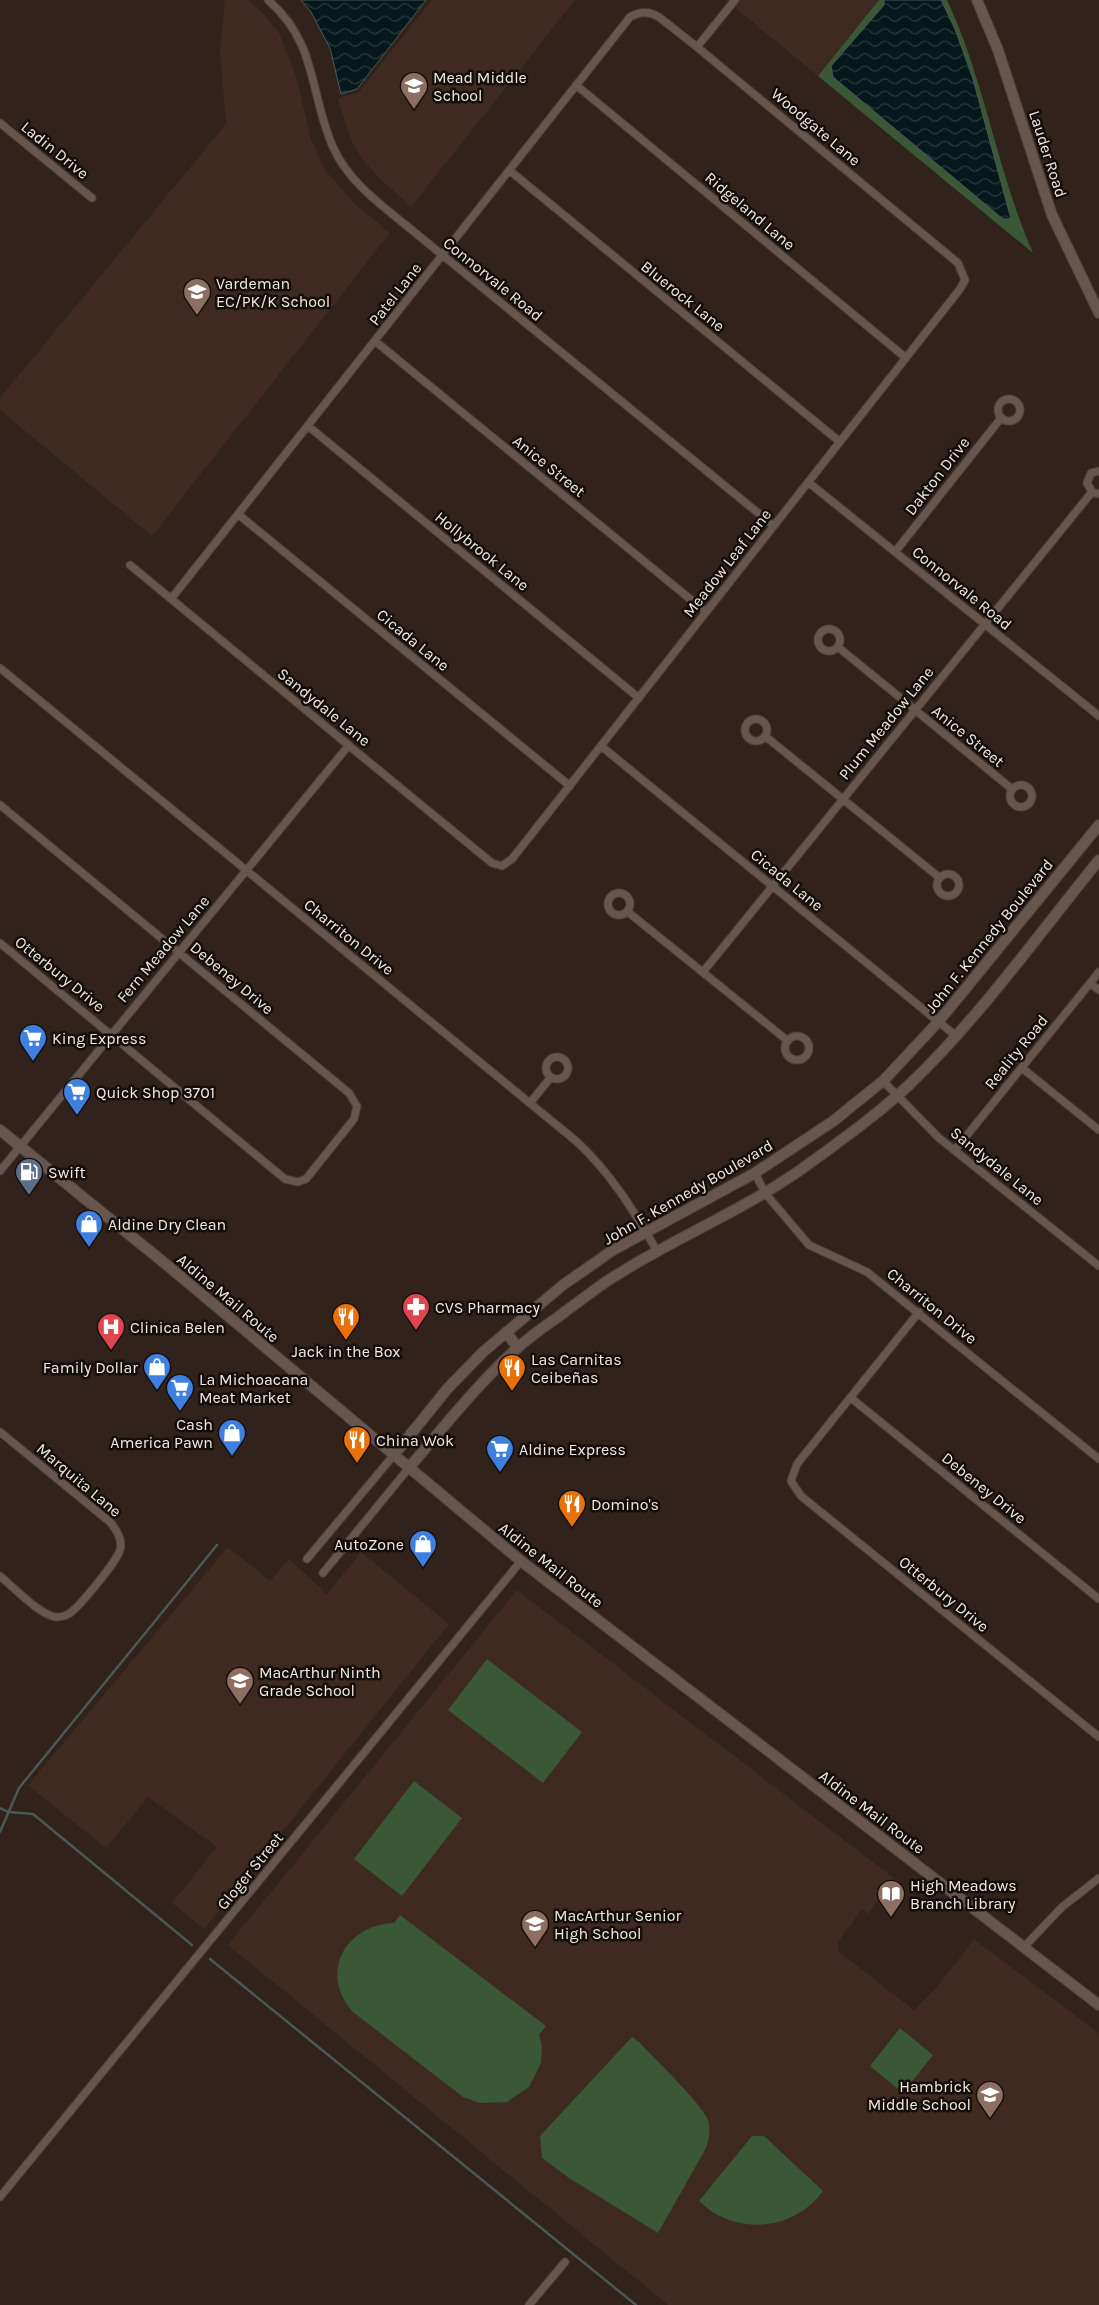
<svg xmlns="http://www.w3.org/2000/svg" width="1099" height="2305" viewBox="0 0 1099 2305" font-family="Karla,sans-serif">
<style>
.built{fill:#3e2a20}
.grass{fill:#3a5736}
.water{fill:url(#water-waves);stroke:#4c5758}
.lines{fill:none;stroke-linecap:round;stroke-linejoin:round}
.stream{stroke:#4c5758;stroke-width:2.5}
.minor-casing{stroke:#4d413b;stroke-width:9}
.secondary-casing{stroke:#4d413b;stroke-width:12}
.minor{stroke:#66564e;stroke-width:7}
.secondary{stroke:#66564e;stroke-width:10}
.labels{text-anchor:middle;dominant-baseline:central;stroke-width:5;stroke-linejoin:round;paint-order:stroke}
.poi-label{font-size:16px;fill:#f3e9e4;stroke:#140e0b;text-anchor:start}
.street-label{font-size:16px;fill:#f3e9e4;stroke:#140e0b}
</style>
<defs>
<pattern id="water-waves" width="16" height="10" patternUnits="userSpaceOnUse" patternTransform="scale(1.25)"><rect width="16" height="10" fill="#05191c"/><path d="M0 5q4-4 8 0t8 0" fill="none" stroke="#2a3a3d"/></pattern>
</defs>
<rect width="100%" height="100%" fill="#31231c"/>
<path class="built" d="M225,0h23l13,11 18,22 17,43 15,63 14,31 30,34 35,29 -238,303 -152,-126v-12l226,-274 -6,-72z
M432,0h143l-164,207 -34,-31 -16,-19 -10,-17 -13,-41 21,-7z
M726,0h153l1,1 -62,75z
M228,1547l42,34 19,-22 38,35 34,-42 88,72 -245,305 -32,-26 45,-56 -69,-50 -42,51 -78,-63z
M517,1590l378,289 -27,35 -6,-5 -24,33 1,10 75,58 23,-23 37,-48 125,94v272h-431l-440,-360z"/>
<path class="grass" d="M879,0h68c38,81 50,171 86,253l-215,-177z
M487,1659l95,73 -39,51 -95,-73z
M414,1781l48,37 -60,78 -48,-37z
M400,1915l146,111 -7,9 3,11 -1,17 -12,24 -22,15 -27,1 -17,-6 -110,-85c-34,-38 -9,-87 41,-89z
M900,2028l33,27 -30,38 -33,-27z
M632,2037l7,5c14,15 64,63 69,78 3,11 1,20 -3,30l-47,83 -89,-55 -27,-20 -2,-22z
M752,2136h12l59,55c-29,41 -89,45 -124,10z"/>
<path class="water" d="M301,0h125l-69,89 -16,5 -11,-46 -19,-36z
M884,0h57l14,29 18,50 38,140h-8l-170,-142 -2,-11 53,-61z"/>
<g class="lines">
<path class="stream" d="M0,1808l8,4 25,2 159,131
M0,1832l19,-44 198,-243
M210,1959l426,346"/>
<defs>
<path id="minor" d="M268,0c50,43 41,93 65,147 14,32 43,54 69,75l372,304
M697,47l38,-47
M576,85l330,273
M0,123l92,75
M509,170l331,272
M375,341l331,271
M998 410a11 11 0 1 1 22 0a11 11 0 1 1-22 0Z
M308,426l331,272
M1099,471l-8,2 -4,10 5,9 7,2
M808,482l291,234
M239,515l331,271
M895,552l106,-134
M130,565c121,100 241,199 362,298l10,3 10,-7 448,-570 5,-9 -7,-17 -261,-216 -38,-30c-10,-6 -19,-6 -29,0l-459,582
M818 640a11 11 0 1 1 22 0a11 11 0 1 1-22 0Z
M838,647l174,142
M0,668l576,473c34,31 58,70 81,110
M745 730a11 11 0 1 1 22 0a11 11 0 1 1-22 0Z
M765,736l175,142
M601,746l355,290
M1010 796a11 11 0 1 1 22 0a11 11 0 1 1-22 0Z
M0,805l349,288 8,13 -3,13 -48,60 -8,3 -13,-3 -285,-236
M937 885a11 11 0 1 1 22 0a11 11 0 1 1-22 0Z
M608 904a11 11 0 1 1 22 0a11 11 0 1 1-22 0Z
M628,912l160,129
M703,972l389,-480
M1090,983l9,7
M785 1048a12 12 0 1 1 24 0a12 12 0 1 1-24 0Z
M546 1068a11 11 0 1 1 22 0a11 11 0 1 1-22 0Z
M1022,1068l77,62
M883,1081l56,57 160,128
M530,1103l21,-26
M955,1150l144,-178
M0,1171l349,-426
M755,1173l10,20 44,52 58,27 232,187
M919,1312l-122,152 -6,17 10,15 298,241
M851,1398l248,201
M0,1432l110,90c6,7 13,18 10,28 -3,11 -40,56 -50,63 -4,3 -10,4 -14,4 -15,-1 -44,-31 -56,-41
M307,1559l86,-103
M323,1573l85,-104
M1024,1947l38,-40 37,-29
M0,2197l521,-636
M529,2305l36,-43"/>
<path id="secondary" d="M977,0l21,50 54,165 47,98
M0,1130l162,131 359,300 578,444
M506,1332l12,16
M393,1456l55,-68 35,-36 80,-67 50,-35 142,-77 77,-51 51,-41 56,-60 160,-196
M408,1469c34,-40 68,-83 106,-118 17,-16 38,-29 56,-43 17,-12 32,-25 50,-35 62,-39 131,-66 190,-110 33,-24 69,-50 99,-78 70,-67 129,-150 190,-225"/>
</defs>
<use href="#minor" class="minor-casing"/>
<use href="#secondary" class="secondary-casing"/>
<use href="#minor" class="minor"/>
<use href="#secondary" class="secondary"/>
</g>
<defs>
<symbol id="school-pin" viewBox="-11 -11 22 30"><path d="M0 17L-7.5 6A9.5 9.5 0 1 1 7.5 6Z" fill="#8d6e63" stroke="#140e0b"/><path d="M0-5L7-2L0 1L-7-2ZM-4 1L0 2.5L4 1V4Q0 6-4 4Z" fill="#fff"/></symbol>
<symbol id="supermarket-pin" viewBox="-11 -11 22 30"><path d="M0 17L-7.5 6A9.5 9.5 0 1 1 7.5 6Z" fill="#3f7fe0" stroke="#140e0b"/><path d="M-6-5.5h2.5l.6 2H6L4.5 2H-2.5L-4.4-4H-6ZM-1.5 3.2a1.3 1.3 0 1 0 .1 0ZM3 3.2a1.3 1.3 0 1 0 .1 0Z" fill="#fff"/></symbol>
<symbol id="fuel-pin" viewBox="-11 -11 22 30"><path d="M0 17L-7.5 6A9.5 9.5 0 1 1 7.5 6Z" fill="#5c6f8a" stroke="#140e0b"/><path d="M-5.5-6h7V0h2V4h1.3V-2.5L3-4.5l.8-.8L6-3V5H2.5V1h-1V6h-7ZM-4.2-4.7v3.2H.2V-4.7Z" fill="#fff"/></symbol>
<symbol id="shop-pin" viewBox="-11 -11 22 30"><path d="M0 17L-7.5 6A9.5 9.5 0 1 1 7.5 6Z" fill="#3f7fe0" stroke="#140e0b"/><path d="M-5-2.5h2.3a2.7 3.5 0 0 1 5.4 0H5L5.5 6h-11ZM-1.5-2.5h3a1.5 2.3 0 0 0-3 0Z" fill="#fff"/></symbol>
<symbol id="pharmacy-pin" viewBox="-11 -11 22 30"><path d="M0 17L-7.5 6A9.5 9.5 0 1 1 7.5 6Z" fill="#e0444e" stroke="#140e0b"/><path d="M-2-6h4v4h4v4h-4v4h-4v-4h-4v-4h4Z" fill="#fff"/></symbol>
<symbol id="restaurant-pin" viewBox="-11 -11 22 30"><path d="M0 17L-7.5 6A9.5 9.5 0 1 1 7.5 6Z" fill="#e8710a" stroke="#140e0b"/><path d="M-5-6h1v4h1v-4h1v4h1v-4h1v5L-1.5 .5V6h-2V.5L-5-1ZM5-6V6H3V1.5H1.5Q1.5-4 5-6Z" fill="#fff"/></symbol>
<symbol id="hospital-pin" viewBox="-11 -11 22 30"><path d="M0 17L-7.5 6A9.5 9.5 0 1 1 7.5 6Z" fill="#e0444e" stroke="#140e0b"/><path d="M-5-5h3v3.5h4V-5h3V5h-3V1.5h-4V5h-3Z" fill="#fff"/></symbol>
<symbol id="library-pin" viewBox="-11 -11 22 30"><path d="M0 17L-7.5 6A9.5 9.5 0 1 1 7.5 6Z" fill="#8d6e63" stroke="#140e0b"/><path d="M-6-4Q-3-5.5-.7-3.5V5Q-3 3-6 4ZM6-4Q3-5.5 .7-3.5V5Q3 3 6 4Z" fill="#fff"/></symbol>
</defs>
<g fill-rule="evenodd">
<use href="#school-pin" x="398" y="70" width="32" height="43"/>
<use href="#school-pin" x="181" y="276" width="32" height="43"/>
<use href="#supermarket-pin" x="17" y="1022" width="32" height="43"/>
<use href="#supermarket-pin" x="61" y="1076" width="32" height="43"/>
<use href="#fuel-pin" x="13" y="1156" width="32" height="43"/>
<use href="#shop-pin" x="73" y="1208" width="32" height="43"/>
<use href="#pharmacy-pin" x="400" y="1291" width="32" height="43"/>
<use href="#restaurant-pin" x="330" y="1301" width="32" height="43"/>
<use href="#hospital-pin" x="95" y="1311" width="32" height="43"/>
<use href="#shop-pin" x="141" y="1351" width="32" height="43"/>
<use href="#restaurant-pin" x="496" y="1352" width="32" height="43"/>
<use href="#supermarket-pin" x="164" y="1372" width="32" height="43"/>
<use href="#shop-pin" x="216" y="1417" width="32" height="43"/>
<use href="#restaurant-pin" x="341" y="1424" width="32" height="43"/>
<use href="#supermarket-pin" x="484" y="1433" width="32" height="43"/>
<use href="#restaurant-pin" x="556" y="1488" width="32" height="43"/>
<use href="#shop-pin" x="407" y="1528" width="32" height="43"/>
<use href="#school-pin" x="224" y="1665" width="32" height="43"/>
<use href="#library-pin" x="875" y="1878" width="32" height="43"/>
<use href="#school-pin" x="519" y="1908" width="32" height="43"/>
<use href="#school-pin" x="974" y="2079" width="32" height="43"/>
</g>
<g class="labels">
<g class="poi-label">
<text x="433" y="77">Mead Middle<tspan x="433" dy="18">School</tspan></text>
<text x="216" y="283">Vardeman<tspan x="216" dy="18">EC/PK/K School</tspan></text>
<text x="52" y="1038">King Express</text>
<text x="96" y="1092">Quick Shop 3701</text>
<text x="48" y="1172">Swift</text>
<text x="108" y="1224">Aldine Dry Clean</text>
<text x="435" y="1307">CVS Pharmacy</text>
<text x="130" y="1327">Clinica Belen</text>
<text x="346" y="1351" text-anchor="middle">Jack in the Box</text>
<text x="531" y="1359">Las Carnitas<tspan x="531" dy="18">Ceibeñas</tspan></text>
<text x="138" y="1367" text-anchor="end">Family Dollar</text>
<text x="199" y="1379">La Michoacana<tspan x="199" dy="18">Meat Market</tspan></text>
<text x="213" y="1424" text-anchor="end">Cash<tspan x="213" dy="18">America Pawn</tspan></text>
<text x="376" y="1440">China Wok</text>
<text x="519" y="1449">Aldine Express</text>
<text x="591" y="1504">Domino's</text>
<text x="404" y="1544" text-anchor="end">AutoZone</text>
<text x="259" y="1672">MacArthur Ninth<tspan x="259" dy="18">Grade School</tspan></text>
<text x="910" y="1885">High Meadows<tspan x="910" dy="18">Branch Library</tspan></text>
<text x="554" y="1915">MacArthur Senior<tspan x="554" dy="18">High School</tspan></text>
<text x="971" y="2086" text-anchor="end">Hambrick<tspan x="971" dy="18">Middle School</tspan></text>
</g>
<g class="street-label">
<text transform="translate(816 127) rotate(40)">Woodgate Lane</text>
<text transform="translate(55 150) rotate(39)">Ladin Drive</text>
<text transform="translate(1048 154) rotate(72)">Lauder Road</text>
<text transform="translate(750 211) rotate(40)">Ridgeland Lane</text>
<text transform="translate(493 279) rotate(39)">Connorvale Road</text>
<text transform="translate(395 294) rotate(-52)">Patel Lane</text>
<text transform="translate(683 296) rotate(39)">Bluerock Lane</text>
<text transform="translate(549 466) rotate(39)">Anice Street</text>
<text transform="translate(937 476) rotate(-52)">Dakton Drive</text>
<text transform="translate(482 551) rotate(39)">Hollybrook Lane</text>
<text transform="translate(727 563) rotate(-52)">Meadow Leaf Lane</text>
<text transform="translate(962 588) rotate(39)">Connorvale Road</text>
<text transform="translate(413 640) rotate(39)">Cicada Lane</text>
<text transform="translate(324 707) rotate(39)">Sandydale Lane</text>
<text transform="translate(886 723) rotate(-51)">Plum Meadow Lane</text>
<text transform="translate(968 736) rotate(39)">Anice Street</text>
<text transform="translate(787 880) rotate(39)">Cicada Lane</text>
<text transform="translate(989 936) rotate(-51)">John F. Kennedy Boulevard</text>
<text transform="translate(349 937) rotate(39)">Charriton Drive</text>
<text transform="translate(163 949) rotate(-50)">Fern Meadow Lane</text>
<text transform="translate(60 974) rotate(39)">Otterbury Drive</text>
<text transform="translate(232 978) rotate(40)">Debeney Drive</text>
<text transform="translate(1016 1052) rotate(-51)">Reality Road</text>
<text transform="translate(997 1166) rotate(39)">Sandydale Lane</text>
<text transform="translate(688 1192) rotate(-30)">John F. Kennedy Boulevard</text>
<text transform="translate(228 1298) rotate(40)">Aldine Mail Route</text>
<text transform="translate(932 1306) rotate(39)">Charriton Drive</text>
<text transform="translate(79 1480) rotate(40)">Marquita Lane</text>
<text transform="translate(984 1488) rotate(39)">Debeney Drive</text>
<text transform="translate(551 1565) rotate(38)">Aldine Mail Route</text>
<text transform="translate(944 1594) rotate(39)">Otterbury Drive</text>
<text transform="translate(872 1812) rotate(37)">Aldine Mail Route</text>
<text transform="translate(250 1871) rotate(-51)">Gloger Street</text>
</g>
</g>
</svg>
